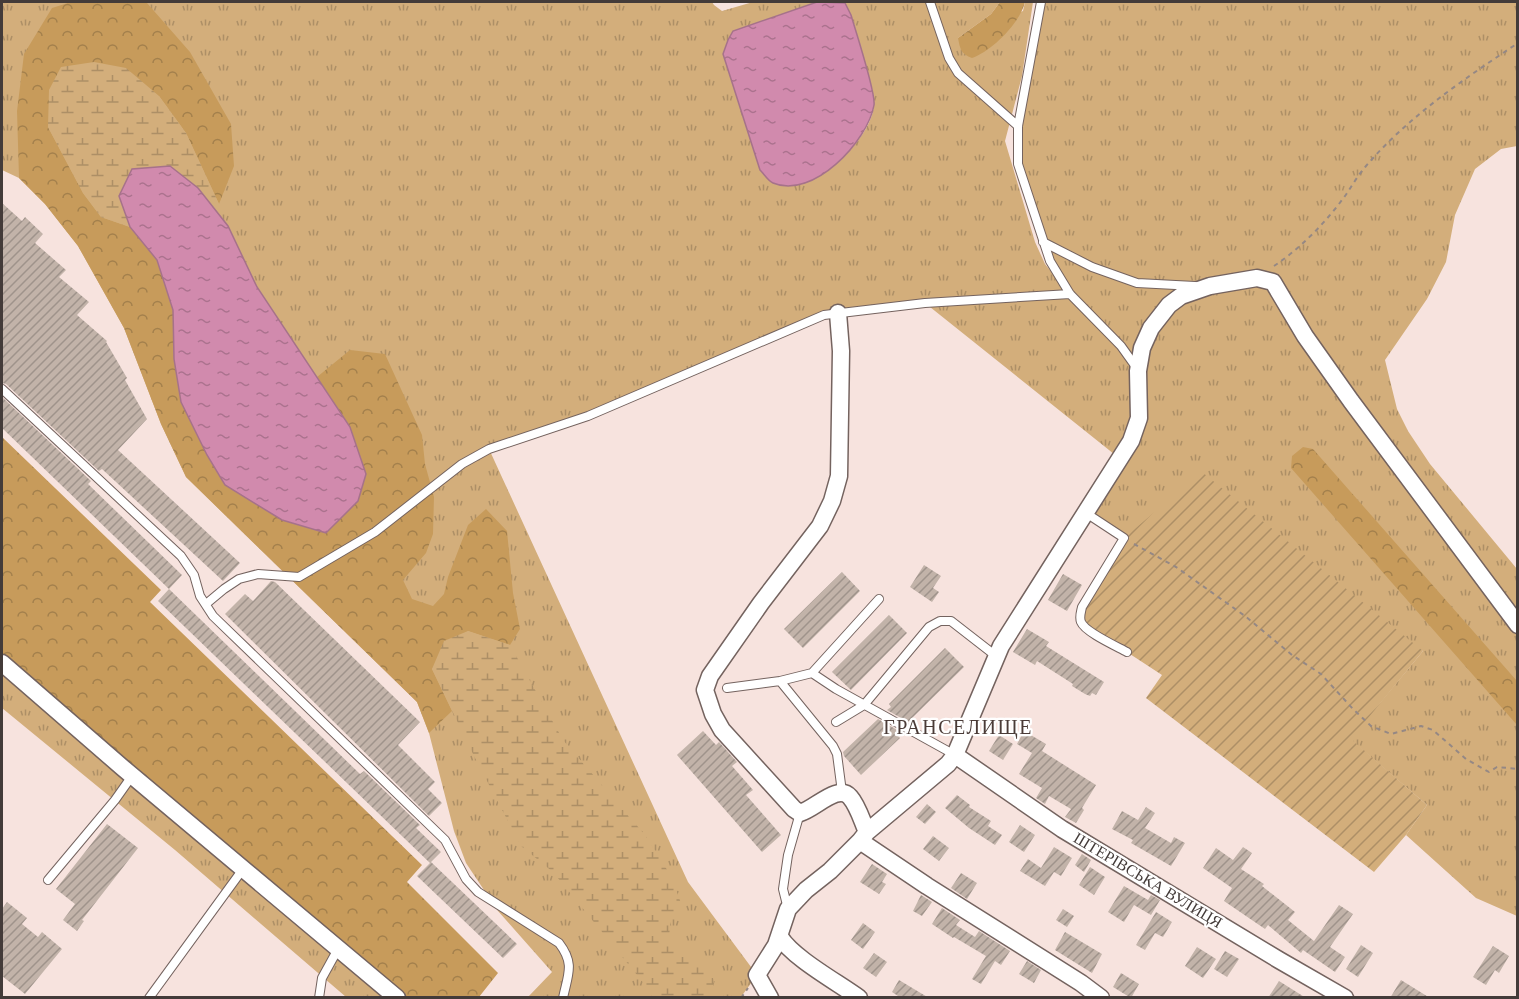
<svg xmlns="http://www.w3.org/2000/svg" width="1519" height="999" viewBox="0 0 1519 999" font-family="'Times New Roman',serif">
<style>
.grass{fill:url(#grass-tufts);fill-rule:evenodd}
.forest{fill:url(#forest-crowns)}
.wetland{fill:url(#wetland-marsh)}
.garden{fill:url(#garden-furrows)}
.water{fill:url(#water-ripples);stroke:#a6728a;stroke-width:1.5}
.building{fill:url(#building-hatch)}
.lines{fill:none;stroke-linecap:round;stroke-linejoin:round}
.service-casing{stroke:#74635f;stroke-width:10}
.minor-casing{stroke:#74635f;stroke-width:19}
.path{stroke:#958884;stroke-width:2;stroke-dasharray:4.5 4.5;stroke-linecap:butt}
.service{stroke:#fff;stroke-width:8}
.minor{stroke:#fff;stroke-width:16}
.labels{text-anchor:middle;dominant-baseline:central;stroke-width:4.5;stroke-linejoin:round;paint-order:stroke}
.street-label{font-size:16px;fill:#433b39;stroke:#fff}
.quarter-label{font-size:20px;letter-spacing:1.5px;fill:#4a3b37;stroke:#fff}
</style>
<defs>
<pattern id="grass-tufts" width="24" height="20" patternUnits="userSpaceOnUse" patternTransform="scale(1.5)"><rect width="24" height="20" fill="#d3ae7b"/><path d="M3 7l-1-3M5 7V3M7 7l1-3M15 17l-1-3M17 17v-4M19 17l1-3" fill="none" stroke="#ad8f66"/></pattern>
<pattern id="forest-crowns" width="20" height="18" patternUnits="userSpaceOnUse" patternTransform="scale(1.5)"><rect width="20" height="18" fill="#c79b5b"/><path d="M2 6a3 3 0 1 1 6 0M12 15a3 3 0 1 1 6 0" fill="none" stroke="#a3804c"/></pattern>
<pattern id="wetland-marsh" width="20" height="14" patternUnits="userSpaceOnUse" patternTransform="scale(1.5)"><rect width="20" height="14" fill="#d3ae7b"/><path d="M1 5h8M5 5V1M11 12h8M15 12V8" fill="none" stroke="#ad8f66"/></pattern>
<pattern id="garden-furrows" width="10" height="10" patternUnits="userSpaceOnUse" patternTransform="scale(1.5)"><rect width="10" height="10" fill="#d3ae7b"/><path d="M-1 1l2-2M0 10L10 0M9 11l2-2" fill="none" stroke="#ad8f66"/></pattern>
<pattern id="water-ripples" width="26" height="14" patternUnits="userSpaceOnUse" patternTransform="scale(1.5)"><rect width="26" height="14" fill="#d18aad"/><path d="M2 4q2-2 4 0t4 0M15 11q2-2 4 0t4 0" fill="none" stroke="#ab728e"/></pattern>
<pattern id="building-hatch" width="6" height="6" patternUnits="userSpaceOnUse" patternTransform="scale(1.5)"><rect width="6" height="6" fill="#c2b3a9"/><path d="M-1 1l2-2M0 6l6-6M5 7l2-2" fill="none" stroke="#9f938b"/></pattern>
</defs>
<rect width="100%" height="100%" fill="#f7e3de"/>
<path class="grass" d="M2,2h710l2,3 8,6 31,-9h64l-83,29 48,154c13,-1 24,-2 36,-8 22,-11 57,-49 56,-75 0,-13 -10,-40 -14,-53 -4,-16 -6,-35 -17,-47h157l-9,12 -33,24 65,-27 2,-9h8l-11,74 -17,65 30,101 10,22 21,26 -16,-29 -32,-97v-38l23,-124h476v144l-16,3 -26,20 -20,46 -9,47 -19,37 -42,61 12,49 11,22 22,33 87,105v347l-41,-18 -70,-63 21,-30 -77,-66 73,-88 -299,-113 -38,-25 33,-55 -194,-155 -87,10 -163,67 -186,69 199,433 69,93 -16,22h-213l24,-25 -54,-61 -32,-48 -12,-32 -25,-98 -12,-31 -231,-225 -25,-53 -37,-96 -46,-82 -33,-42 -26,-26 -17,-8zM228,226l29,61 93,140 -177,-117z
M2,663l395,334h-51l-171,-147 -173,-142z"/>
<path class="forest" d="M71,2l76,1 43,49 41,72 3,42 -15,38 -33,-71 -27,-37 -111,31 35,66 18,24 29,10 27,33 16,50 1,49 7,43 26,53 18,30 125,-58 -33,-50 33,-27 35,4 37,81 3,29 9,33 -1,37 -7,19 -23,27 9,19 21,7 11,-12 4,-17 20,-52 18,-16 21,22 6,62 7,36 -10,16 -42,-14 -36,38 20,42 -23,22 -12,-31 -231,-225 -25,-53 -37,-96 -46,-82 -33,-42 -26,-26 -2,-67 7,-57 28,-46z
M1000,2h25c-5,21 -33,49 -53,56 -11,-4 -12,-9 -14,-20l33,-24z
M2,437l159,153 -11,12 272,263 -15,17 91,91 -19,24h-82l-277,-238 -118,-106z
M1303,447l10,2 204,232v44l-226,-257 1,-12z"/>
<path class="wetland" d="M94,62l32,6 33,28 27,37 33,71 -10,12h-75l-4,11 -29,-10 -18,-24 -35,-66 1,-37 12,-23z
M468,631l42,14 53,95 82,95 26,41 11,30 -11,12 -2,18c11,15 19,25 37,29l8,15 -3,17h-56l-102,-125 -32,-26 -47,-90 -42,-87 12,-28z"/>
<path class="garden" d="M1202,472l221,179 -72,88 76,66 -21,30 -32,37 -228,-174 16,-23 -81,-53 1,-15 42,-69z"/>
<path class="water" d="M817,2l28,1 6,12c5,17 25,78 23,90 -6,36 -61,95 -101,78 -5,-2 -9,-9 -13,-13l-37,-116 5,-14 5,-9z
M170,166l28,22 30,38 29,61 93,140 16,47 -8,27 -32,32 -44,-13 -57,-35 -18,-30 -26,-53 -7,-43 -1,-49 -16,-50 -27,-33 -11,-31 13,-27z"/>
<path class="building" d="M2,203l20,18 3,-4 18,17 -8,9 31,27 -7,7 30,25 -12,13 30,26 -1,1 21,36 -2,2 22,39 -29,31 122,113 -17,18 -121,-112 -3,2 -93,-87 -4,-1z
M2,397l89,84 -3,3 94,91 -13,14 -167,-161z
M924,565l17,11 -8,12 6,4 -7,10 -22,-15z
M842,572l18,19 -57,57 -19,-19z
M1063,574l19,11 -15,26 -19,-11z
M271,581l4,1 145,140 -22,23 37,37 -7,7 14,14 -13,13 -204,-202 20,-20 8,7z
M169,589l191,185 4,-3 56,54 -4,3 25,24 -11,11 -272,-262z
M889,615l18,18 -56,57 -19,-18z
M1027,629l22,13 -3,4 58,36 -8,13 -4,-2 -2,3 -5,-2 -13,-8 1,-2 -36,-23 -2,4 -22,-13z
M945,648l19,19 -56,55 -21,-12 4,-3 -2,-3z
M878,719l21,12 -3,3 4,4 -39,37 -17,-19 -1,-4z
M703,731l13,14 3,-3 18,20 -5,4 21,24 -7,5 35,40 -19,17 -85,-97z
M1024,731l22,13 -4,7 54,34 -14,23 2,2 -8,13 -11,-6 6,-8 -22,-13 -4,8 -9,-6 6,-10 -23,-14 13,-21 -15,-9z
M999,735l14,9 -10,16 -14,-9z
M957,795l13,10 -1,2 22,14 -3,5 14,9 -7,10 -26,-17 -24,-20z
M927,804l9,8 -11,12 -9,-7z
M1146,807l9,6 -10,15 26,15 3,-6 11,6 -14,23 -40,-23 2,-3 -21,-11 10,-18 16,9z
M107,824l31,24 -56,72 2,1 -7,10 -14,-11 12,-16 -19,-15z
M1020,825l15,10 -11,17 -15,-10z
M933,836l16,12 -10,13 -16,-12z
M1054,847l18,11 -11,18 -7,-4 -9,14 -25,-15 8,-12 13,9z
M1243,847l9,6 -11,16 23,15 -2,2 33,26 -7,8 26,21 25,-36 14,9 -23,33 15,10 -10,15 -32,-22 -2,3 -33,-28 -3,4 -41,-28 8,-13 -29,-20 13,-20 17,12z
M1082,854l9,6 -7,12 -9,-7z
M431,862l86,82 -14,14 -86,-82z
M872,864l15,10 -5,8 4,2 -7,10 -19,-12z
M1090,867l15,10 -11,18 -15,-10z
M961,873l16,10 -10,16 -16,-11z
M1124,886l24,14 3,-5 9,5 -9,15 -17,-10 -10,17 -16,-10z
M921,895l11,7 -10,14 -9,-5z
M7,902l20,16 -5,6 16,13 4,-5 20,17 -37,45 -23,-18v-67z
M942,908l18,12 -4,5 19,12 4,-6 31,20 -9,14 -6,-4 -14,23 -9,-5 14,-23 -32,-19 -1,1 -21,-14z
M1063,909l11,7 -7,11 -11,-7z
M1156,912l16,10 -9,15 -8,-4 -10,17 -9,-5z
M863,923l12,9 -12,17 -12,-9z
M1065,932l37,22 -10,19 -37,-23z
M1361,945l12,8 -15,24 -12,-8z
M1493,946l16,10 -10,17 -4,-3 -9,15 -13,-8z
M1197,947l19,12 -13,19 -18,-12z
M1225,951l14,8 -12,18 -13,-8z
M874,953l13,9 -11,15 -13,-9z
M1027,961l14,9 -7,13 -15,-9z
M1121,973l18,11 -8,14 -18,-11z
M899,980l30,18h-28l-9,-6z
M1401,980l29,18h-40z
M1279,981l27,17h-38z"/>
<g class="lines">
<defs>
<path id="service" d="M930,2l19,56 9,15 60,53
M1041,2l-23,124v38l32,97 20,33 51,52 15,21
M1043,242l49,25 45,16 58,3
M2,389l179,167 13,19 6,21 13,20 232,224 21,39 12,13 81,51c16,21 9,31 4,55
M1086,513l38,25 -42,69c-1,5 -3,10 -1,15 4,10 35,24 46,30
M206,604l18,-15 15,-10 19,-5 41,3 76,-45 87,-68 27,-15 99,-33 236,-101 101,-12 145,-9
M812,673l67,-74
M780,681l32,-8 24,16 119,66
M727,688l53,-7 53,65 4,8 5,38
M836,722l28,-17 65,-78 11,-6h11l45,35
M48,880l67,-80 17,-24
M788,909l-5,-20 5,-34 12,-42
M149,998l94,-129
M319,998l3,-20 16,-29"/>
<path id="minor" d="M838,313l3,38 -2,125 -7,25 -12,25 -59,77 -51,73 -5,14 8,24 9,16 72,79 6,4c15,-4 38,-30 50,-16 8,9 12,24 17,35
M2,663l121,105 274,230
M955,755l107,74 217,131 66,38
M860,841l67,45 154,97 20,15
M780,937c13,21 57,45 79,61
M770,998l-13,-23 19,-30 12,-36 18,-19 24,-19 30,-30 7,-9 81,-68 7,-9 46,-109 130,-205 8,-23 -1,-47 4,-23 9,-20 18,-23 12,-9 29,-10 47,-8 16,4 32,54 46,65 167,224"/>
</defs>
<use href="#service" class="service-casing"/>
<use href="#minor" class="minor-casing"/>
<path class="path" d="M1274,266c27,-18 52,-44 71,-70 7,-10 13,-21 21,-30 43,-50 98,-87 152,-123
M1134,544l42,23 69,49 47,39 29,19 32,35 18,17 20,8 30,-8 12,4 33,29 23,13 8,-5 21,2
M741,998l7,-10"/>
<use href="#service" class="service"/>
<use href="#minor" class="minor"/>
</g>
<g class="labels">
<g class="street-label">
<text transform="translate(1148 880) rotate(31)">ШТЕРІВСЬКА ВУЛИЦЯ</text>
</g>
<g class="quarter-label">
<text x="958" y="727">ГРАНСЕЛИЩЕ</text>
</g>
</g>
<rect width="1519" height="999" fill="none" stroke="#433b39" stroke-width="6"/>
</svg>
